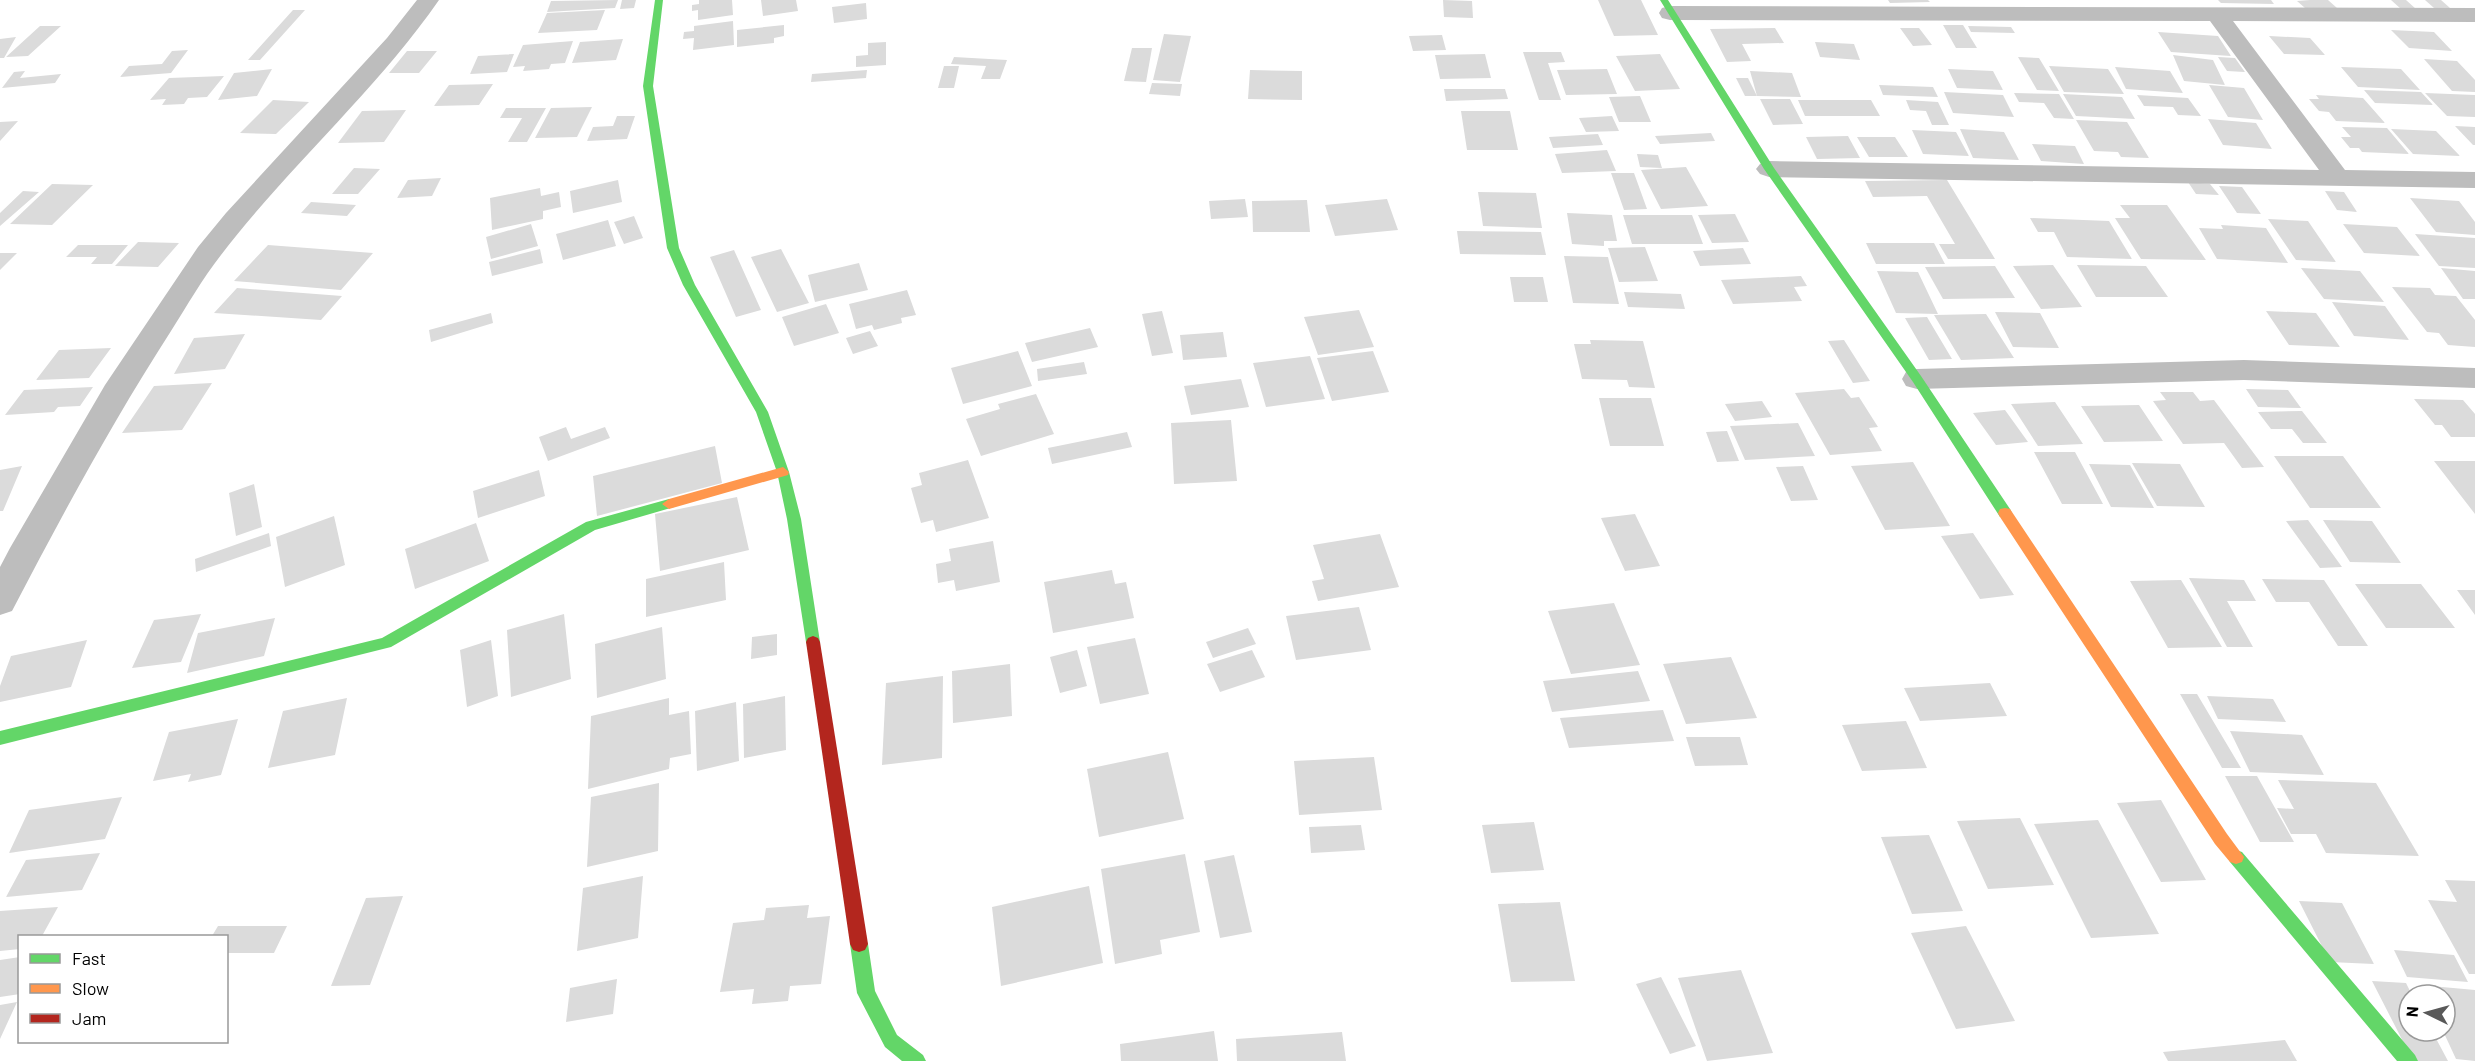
<svg xmlns="http://www.w3.org/2000/svg" width="2475" height="1061" viewBox="0 0 2475 1061" font-family="Barlow,sans-serif">
<style>
.building{fill:#dbdbdb}
.lines{fill:none;stroke-linecap:round;stroke-linejoin:round}
.street{fill:#bdbdbd;fill-rule:evenodd}
.fast{fill:#63d668;fill-rule:evenodd}
.slow{fill:#ff974d;fill-rule:evenodd}
.jam{fill:#b3261e;fill-rule:evenodd}
</style>
<rect width="100%" height="100%" fill="#fff"/>
<path class="building" d="M618,0l-3,8 -68,4 4,-11z
M622,0h14l-2,8 -14,1z
M699,0h33l1,15 -35,5v-10l-6,1v-6l7,-1z
M761,0h35l2,11 -35,5z
M1443,0l29,1 1,17 -29,-1z
M1598,0h43l17,35 -44,1z
M1888,0h40l2,2 -40,1z
M2218,0h53l3,4 -53,-1z
M2310,0h18l9,8h-32l-8,-7z
M2391,0h15l10,9h-15z
M2425,0h16l9,8h-16z
M866,3l1,16 -33,4 -2,-16z
M293,10h12l-45,50h-12z
M605,10l-8,20 -59,3 9,-20z
M733,21l1,24 -41,5 1,-12 -11,1 1,-7 10,-1v-5z
M784,25v11l-10,2v5l-37,4v-17z
M1943,25h20l14,23h-21z
M40,26h21l-33,30 -22,1z
M1968,26l43,1 4,6 -44,-1z
M1775,28l9,15 -42,1 9,17 -24,1 -17,-33z
M1900,28h19l13,17 -19,1z
M2391,30l43,2 18,19 -43,-3z
M2158,32l60,4 13,20 -60,-4z
M1164,34l27,2 -11,46 -27,-2z
M1442,35l4,15 -33,1 -4,-15z
M2269,36l41,2 15,17 -41,-1z
M16,37l-12,21h-4v-19z
M623,39l-7,21 -44,3 8,-21z
M573,41l-8,22 -14,1 -2,5 -26,2 2,-5 -12,1 10,-22z
M886,42v23l-30,2v-11l12,-1v-12z
M1815,42l39,2 6,16 -40,-3z
M1132,48h20l-6,34 -22,-1z
M188,50l-17,23 -51,4 9,-11 33,-2 10,-13z
M407,51h30l-18,22h-30z
M1523,52h38l4,10 -17,1 13,37h-22z
M514,54l-7,18 -37,2 8,-18z
M1485,54l6,24 -51,1 -5,-24z
M1660,54l20,35 -45,2 -19,-35z
M2173,55l40,5 12,25 -41,-4z
M954,57l53,3 -7,19h-19l5,-13 -35,-2z
M2018,57l21,1 20,33 -22,-1z
M2218,57l17,1 10,14 -18,-1z
M2424,59l33,2 18,19v12l-23,-1z
M944,66h15l-5,22h-16z
M2049,66l59,3 16,25 -60,-2z
M2115,67l55,4 13,22 -57,-4z
M2341,67l60,2 19,21 -62,-3z
M272,69l-15,27 -39,4 16,-27z
M1607,69l10,25 -51,1 -9,-25z
M1948,69l45,2 10,19 -46,-2z
M867,70l-1,8 -55,4 1,-8z
M1250,70l52,1v29l-54,-1z
M25,71l-5,7 41,-4 -6,9 -53,5 12,-16z
M1750,71l42,2 9,24 -44,-1z
M224,76l-17,21 -19,1 -4,6 -22,1 4,-6 -16,1 19,-22z
M1736,78h12l9,18h-12z
M1152,83l30,1 -2,12 -31,-2z
M493,84l-14,21 -45,1 15,-21z
M1879,85l54,2 5,10 -55,-2z
M2209,85l35,3 19,32 -35,-3z
M1444,89h61l3,10 -62,2z
M2364,90l57,2 12,13 -58,-2z
M1944,92l59,3 11,22 -61,-4z
M2014,93l45,1 15,25 -20,-1 -10,-15 -25,-1z
M2425,93l50,2v22l-28,-1z
M2063,94l59,3 13,22 -59,-3z
M2137,95l51,3 13,18 -23,-1 -5,-8 -29,-1z
M2316,95l47,3 22,25 -49,-2 -7,-9 -10,-1 -10,-12h10z
M1640,96l11,26h-32l-10,-25z
M1760,99h30l13,25 -30,1z
M273,100l36,2 -33,32 -36,-1z
M1798,100h73l9,16h-75z
M1906,100l32,2 11,23h-17l-6,-14 -16,-1z
M592,107l-15,30 -42,1 16,-30z
M506,108h40l-19,34h-19l14,-24h-22z
M406,110l-22,32 -46,1 24,-32z
M1461,111h49l8,39h-51z
M617,116h18l-8,23 -40,2 6,-14 20,-1z
M1612,116l7,15 -33,1 -7,-14z
M2208,119l48,4 16,26 -49,-4z
M2076,120l51,2 22,36 -28,-1 -3,-5 -24,-1z
M18,121l-18,20v-19z
M2455,126l20,1v18h-2z
M2342,127l45,1 22,26 -47,-2 -3,-4h-9l-9,-11h10z
M1960,129l44,3 15,28 -46,-2z
M2391,129l45,2 24,25 -47,-2z
M1912,130l44,2 13,24 -46,-2z
M1711,133l4,8 -55,3 -5,-8z
M1598,134l5,11 -50,3 -4,-11z
M1848,136l12,22 -43,1 -11,-22z
M1857,137h38l13,20h-39z
M2032,144l43,2 9,18 -43,-3z
M1607,150l9,21 -54,2 -7,-19z
M1637,154l21,1 4,13 -22,-1z
M1686,167l22,39 -47,3 -20,-39z
M354,168l26,1 -22,25h-26z
M1611,173h23l13,36 -23,1z
M441,178l-9,18 -35,2 11,-18z
M618,180l4,22 -49,11 -3,-22z
M1947,180l48,79h-47l-9,-15h16l-28,-48 -54,1 -8,-16z
M2188,182l22,2 9,11 -23,-1z
M52,184l41,1 -41,40 -42,-1z
M2219,186l23,1 19,27 -24,-1z
M540,188l1,8 18,-4 2,15 -18,4v8l-51,11 -2,-32z
M23,191l16,1 -39,34v-13z
M2325,191l19,1 13,20 -20,-2z
M1478,192l58,1 6,35 -59,-2z
M2410,198l49,3 16,21v13l-39,-3z
M1245,199l3,18 -37,2 -2,-18z
M1387,199l11,31 -63,6 -10,-31z
M1307,200l3,32h-57l-1,-31z
M311,202l45,3 -9,11 -46,-3z
M2120,205h47l39,55 -65,-1 -26,-41h15z
M1567,213l45,2 5,26h-13v5l-32,-2z
M1735,214l14,28 -37,1 -14,-28z
M1623,215h69l11,29h-71z
M634,216l9,22 -19,6 -10,-22z
M2030,218l79,3 23,38 -65,-2 -13,-25h-16z
M2268,219l40,2 28,41 -40,-2z
M608,220l8,26 -53,14 -7,-26z
M531,224l7,22 -47,13 -5,-22z
M2343,224l54,3 23,29 -56,-3z
M2221,225l45,3 22,35 -71,-4 -18,-31 24,1z
M1457,231l84,1 5,23 -86,-1z
M2415,234l60,4v30l-36,-2z
M138,242l41,1 -21,24 -43,-1z
M1866,243h68l11,21h-69z
M78,245h50l-16,19h-21l6,-7h-31z
M268,245l105,8 -32,37 -107,-9z
M1645,247l13,34 -39,1 -11,-34z
M1743,248l8,16 -51,2 -7,-15z
M540,249l3,14 -51,13 -3,-14z
M781,249l28,54 -32,9 -26,-55z
M734,250l27,60 -25,7 -26,-60z
M0,253h17l-17,17z
M1564,256l44,1 11,47 -46,-1z
M859,263l9,27 -53,12 -7,-27z
M2053,265l29,42 -41,2 -28,-43z
M2077,265l69,1 22,31h-72z
M1995,266l20,32 -72,1 -18,-32z
M2301,268l59,3 24,31 -60,-3z
M2441,268l34,3v28h-12z
M1877,271l41,1 20,42 -42,-1z
M1801,276l6,10 -13,1 8,14 -69,3 -12,-24z
M1510,277h33l5,25h-34z
M2392,287l38,1 5,7 21,1 19,24v27l-27,-2 -9,-12 -12,-1z
M237,288l105,8 -21,24 -107,-7z
M907,290l9,25 -15,3 1,5 -28,7 -2,-5 -16,4 -7,-25z
M1624,292l57,2 4,15 -57,-2z
M2332,302l53,4 24,34 -55,-4z
M826,304l13,29 -45,13 -12,-29z
M1359,310l15,37 -56,8 -14,-38z
M1162,311l11,42 -21,3 -10,-42z
M2266,311l50,2 24,34 -51,-2z
M1995,312l45,1 19,35 -46,-1z
M491,313l2,10 -62,19 -2,-12z
M1986,314l28,44 -53,2 -27,-45z
M1927,317l25,42 -23,1 -24,-42z
M1090,328l8,19 -66,15 -7,-19z
M870,331l8,15 -25,8 -7,-16z
M1223,332l4,25 -44,3 -3,-25z
M245,334l-20,35 -51,5 20,-36z
M1590,340l53,1 12,47 -26,-1 -2,-7 -45,-1 -8,-35h17z
M1844,340l26,41 -17,2 -25,-42z
M111,348l-22,30 -53,2 23,-30z
M1018,351l14,35 -69,18 -12,-36z
M1373,351l16,41 -57,9 -15,-43z
M1310,356l15,43 -59,8 -13,-44z
M1084,362l3,12 -49,7 -1,-12z
M1241,379l8,28 -58,8 -7,-29z
M212,383l-30,47 -60,3 32,-47z
M93,387l-13,19 -22,1 -4,5 -49,3 19,-25z
M1844,389l7,9 8,-1 19,30 -9,1 13,23 -52,4 -35,-62z
M2246,389l42,1 13,18 -43,-1z
M2160,392h33l7,9 14,-1 50,67 -22,1 -18,-25 -41,1 -30,-43 13,-1z
M1036,394l18,40 -73,22 -15,-37 34,-10 -2,-5z
M1599,398h52l13,48h-54z
M2414,399l49,1 12,14v23h-24l-9,-12h-7z
M1762,401l10,16 -37,4 -10,-17z
M2055,402l28,42 -45,2 -27,-42z
M2139,405l24,36 -59,1 -23,-36z
M2005,410l23,32 -32,3 -23,-32z
M2302,411l25,32h-24l-11,-14h-21l-13,-17z
M1231,420l6,61 -63,3 -3,-61z
M1798,423l17,33 -70,4 -15,-34z
M566,427l5,12 34,-12 5,11 -62,23 -9,-24z
M1727,431l12,30 -22,1 -11,-30z
M1127,432l5,15 -80,17 -4,-16z
M715,446l7,37 -125,33 -4,-40z
M2034,452h41l28,52h-41z
M2274,456h69l38,52h-71z
M968,460l21,58 -53,14 -3,-12 -12,3 -10,-35 11,-3 -3,-12z
M2434,461h41v53z
M1913,462l37,64 -65,4 -34,-64z
M2132,463l48,1 25,43 -48,-1z
M2089,464l41,1 24,43 -43,-1z
M22,466l-19,45h-3v-41z
M1803,466l15,34 -27,1 -15,-34z
M539,470l6,26 -67,22 -5,-27z
M254,484l8,43 -26,9 -7,-43z
M737,497l12,53 -89,21 -5,-57z
M1635,514l25,52 -35,5 -24,-53z
M334,516l11,49 -60,22 -9,-50z
M2308,520l34,47 -22,1 -34,-47z
M2323,520l49,1 29,42 -51,-1z
M476,523l13,38 -74,28 -10,-40z
M269,533l2,13 -75,26 -1,-13z
M1973,533l41,62 -34,4 -39,-63z
M1380,534l19,53 -81,14 -6,-20 12,-2 -11,-34z
M993,541l7,41 -44,9 -2,-11 -16,3 -2,-19 15,-3 -2,-12z
M724,562l2,38 -80,17v-38z
M1112,570l3,14 11,-2 8,36 -81,15 -9,-51z
M2189,578l55,2 12,21h-29l26,46h-26z
M2262,579l62,1 44,66h-30l-29,-44h-33z
M2181,580l41,67 -54,1 -38,-67z
M2355,584h66l34,44h-69z
M2457,590h18v25z
M1614,603l26,62 -69,9 -23,-63z
M1359,607l12,43 -75,10 -10,-44z
M201,614l-20,48 -49,6 22,-48z
M564,614l7,65 -60,18 -4,-67z
M275,618l-11,38 -77,17 11,-40z
M662,627l4,52 -69,19 -2,-54z
M1248,628l8,16 -43,14 -7,-16z
M777,634v21l-26,4 1,-22z
M1135,638l14,56 -49,10 -13,-57z
M87,640l-16,47 -71,15v-16l11,-30z
M491,640l7,56 -31,11 -7,-57z
M1077,650l10,36 -27,7 -10,-36z
M1252,650l13,27 -45,15 -13,-28z
M1731,657l26,61 -71,6 -23,-60z
M1010,664l2,52 -59,7 -1,-52z
M1638,671l12,30 -98,11 -9,-31z
M943,676l-1,82 -60,7 4,-82z
M1990,683l17,33 -87,5 -16,-33z
M2180,694h17l44,74h-19z
M785,696l1,54 -42,8 -1,-54z
M2207,696l66,3 13,23 -68,-3z
M347,698l-12,57 -67,13 15,-57z
M669,698v17l20,-4 2,43 -21,4 -1,11 -81,20 3,-73z
M736,702l3,59 -42,10 -2,-60z
M1663,710l11,31 -105,7 -9,-30z
M238,719l-17,56 -33,7 3,-8 -38,7 16,-49z
M1906,721l21,47 -65,3 -20,-46z
M2230,731l72,4 22,40 -74,-3z
M1686,737h54l8,28 -53,1z
M1168,752l16,67 -85,18 -12,-68z
M1374,757l8,53 -83,5 -5,-54z
M2225,776h32l37,66h-34z
M2278,780l98,3 43,73 -93,-3 -10,-19h-25l-14,-26 17,1z
M659,783l-1,68 -71,16 4,-70z
M122,797l-17,42 -96,14 20,-43z
M2161,800l45,80 -45,2 -44,-79z
M2020,818l34,67 -66,4 -31,-68z
M2098,820l61,114 -68,4 -57,-114z
M1534,822l10,48 -53,3 -9,-48z
M1361,825l4,25 -54,3 -2,-26z
M1929,835l34,76 -51,3 -31,-77z
M100,853l-18,37 -76,7 20,-37z
M1185,854l15,78 -40,8 2,14 -47,10 -14,-95z
M1234,855l18,77 -32,6 -16,-77z
M643,876l-5,62 -61,13 6,-63z
M2445,880l30,1v93h-6l-41,-74 29,2z
M1089,886l14,77 -102,23 -9,-79z
M403,896l-33,89 -39,1 35,-88z
M2299,901l43,2 32,61 -44,-2z
M1560,902l15,79 -64,1 -13,-78z
M809,905l-2,13 23,-2 -9,68 -31,2 -2,15 -36,3 2,-15 -34,3 13,-69 31,-3 2,-12z
M58,907l-16,29h-22v13l-20,2v-40z
M218,926h69l-13,27h-48v-17h-14z
M1966,926l49,95 -59,8 -45,-96z
M2394,950l60,5 14,27 -61,-5z
M20,957v37l-20,3v-37z
M1741,970l32,83 -66,8 -29,-83z
M1661,977l35,69 -26,8 -34,-70z
M617,979l-4,35 -47,8 4,-34z
M2372,981l34,2 6,12h-3v36h23l16,30h-35z
M2420,985l55,5v71l-19,-2 -13,-28h2v-36h-20z
M17,1002l-17,37v-34z
M1214,1031l4,30h-97l-1,-17z
M1342,1032l4,29h-109l-1,-22z
M2285,1040l12,21h-129l-5,-9z"/>
<g class="lines">
<path class="street" d="M417,0h22c-64,92 -150,166 -218,255 -19,24 -34,51 -50,76 -58,90 -109,184 -159,280l-12,4v-48l10,-19 95,-163 93,-138 28,-34 161,-175z
M1670,6l805,2v14l-242,-1 112,149 130,2v16l-706,-11 -9,-3 -4,-5 4,-5 9,-3 550,9 -109,-149 -540,-1 -8,-2 -3,-5 3,-5z
M2244,360l231,8v20l-231,-8 -327,9 -11,-3 -4,-7 4,-7 11,-3z"/>
<path class="fast" d="M655,0h8l-10,86 26,162 16,37 73,127 21,60 12,47 19,123 -2,4 -5,2 -5,-2 -2,-4 -19,-123 -10,-47 -21,-60 -73,-127 -16,-37 -24,-162z
M1660,0h8l106,168 147,208 89,133 2,4 -2,4h-10l-87,-135 -149,-213z
M669,499l5,2 2,3 -2,3 -79,23 -204,117 -391,98v-14l382,-93 204,-116z
M2236,850l6,2 173,203 3,6h-21l-167,-199 -2,-5 2,-5z
M859,936l6,2 3,6 7,47 22,44 26,20 3,6h-24l-17,-14 -28,-54 -7,-49 3,-6z"/>
<path class="slow" d="M783,467l6,5 -1,3 -119,34 -7,-5 7,-5z
M2005,508l5,1 217,325 17,23 -2,5 -6,2 -6,-2 -15,-18 -215,-327 -2,-4 2,-4z"/>
<path class="jam" d="M813,636l5,2 2,4 48,302 -3,6 -6,2 -6,-2 -3,-6 -44,-302 2,-4z"/>
</g>
<rect x="18" y="935" width="210" height="108" fill="#ffffff" stroke="#999999" stroke-width="1.5"/>
<rect x="30" y="954" width="30" height="9" fill="#63d668" stroke="#999999" stroke-width="1.5"/>
<text x="72" y="965" font-size="18" fill="#000000">Fast</text>
<rect x="30" y="984" width="30" height="9" fill="#ff974d" stroke="#999999" stroke-width="1.5"/>
<text x="72" y="995" font-size="18" fill="#000000">Slow</text>
<rect x="30" y="1014" width="30" height="9" fill="#b3261e" stroke="#999999" stroke-width="1.5"/>
<text x="72" y="1025" font-size="18" fill="#000000">Jam</text>
<g transform="translate(2427 1013) rotate(275)"><circle r="28" fill="#ffffff" stroke="#999999" stroke-width="1.5"/>
<path d="M0-4.5L10 22L0 15L-10 22Z" fill="#595959"/>
<text y="-9" font-size="16" font-weight="bold" text-anchor="middle" fill="#000000">N</text>
</g>
</svg>
